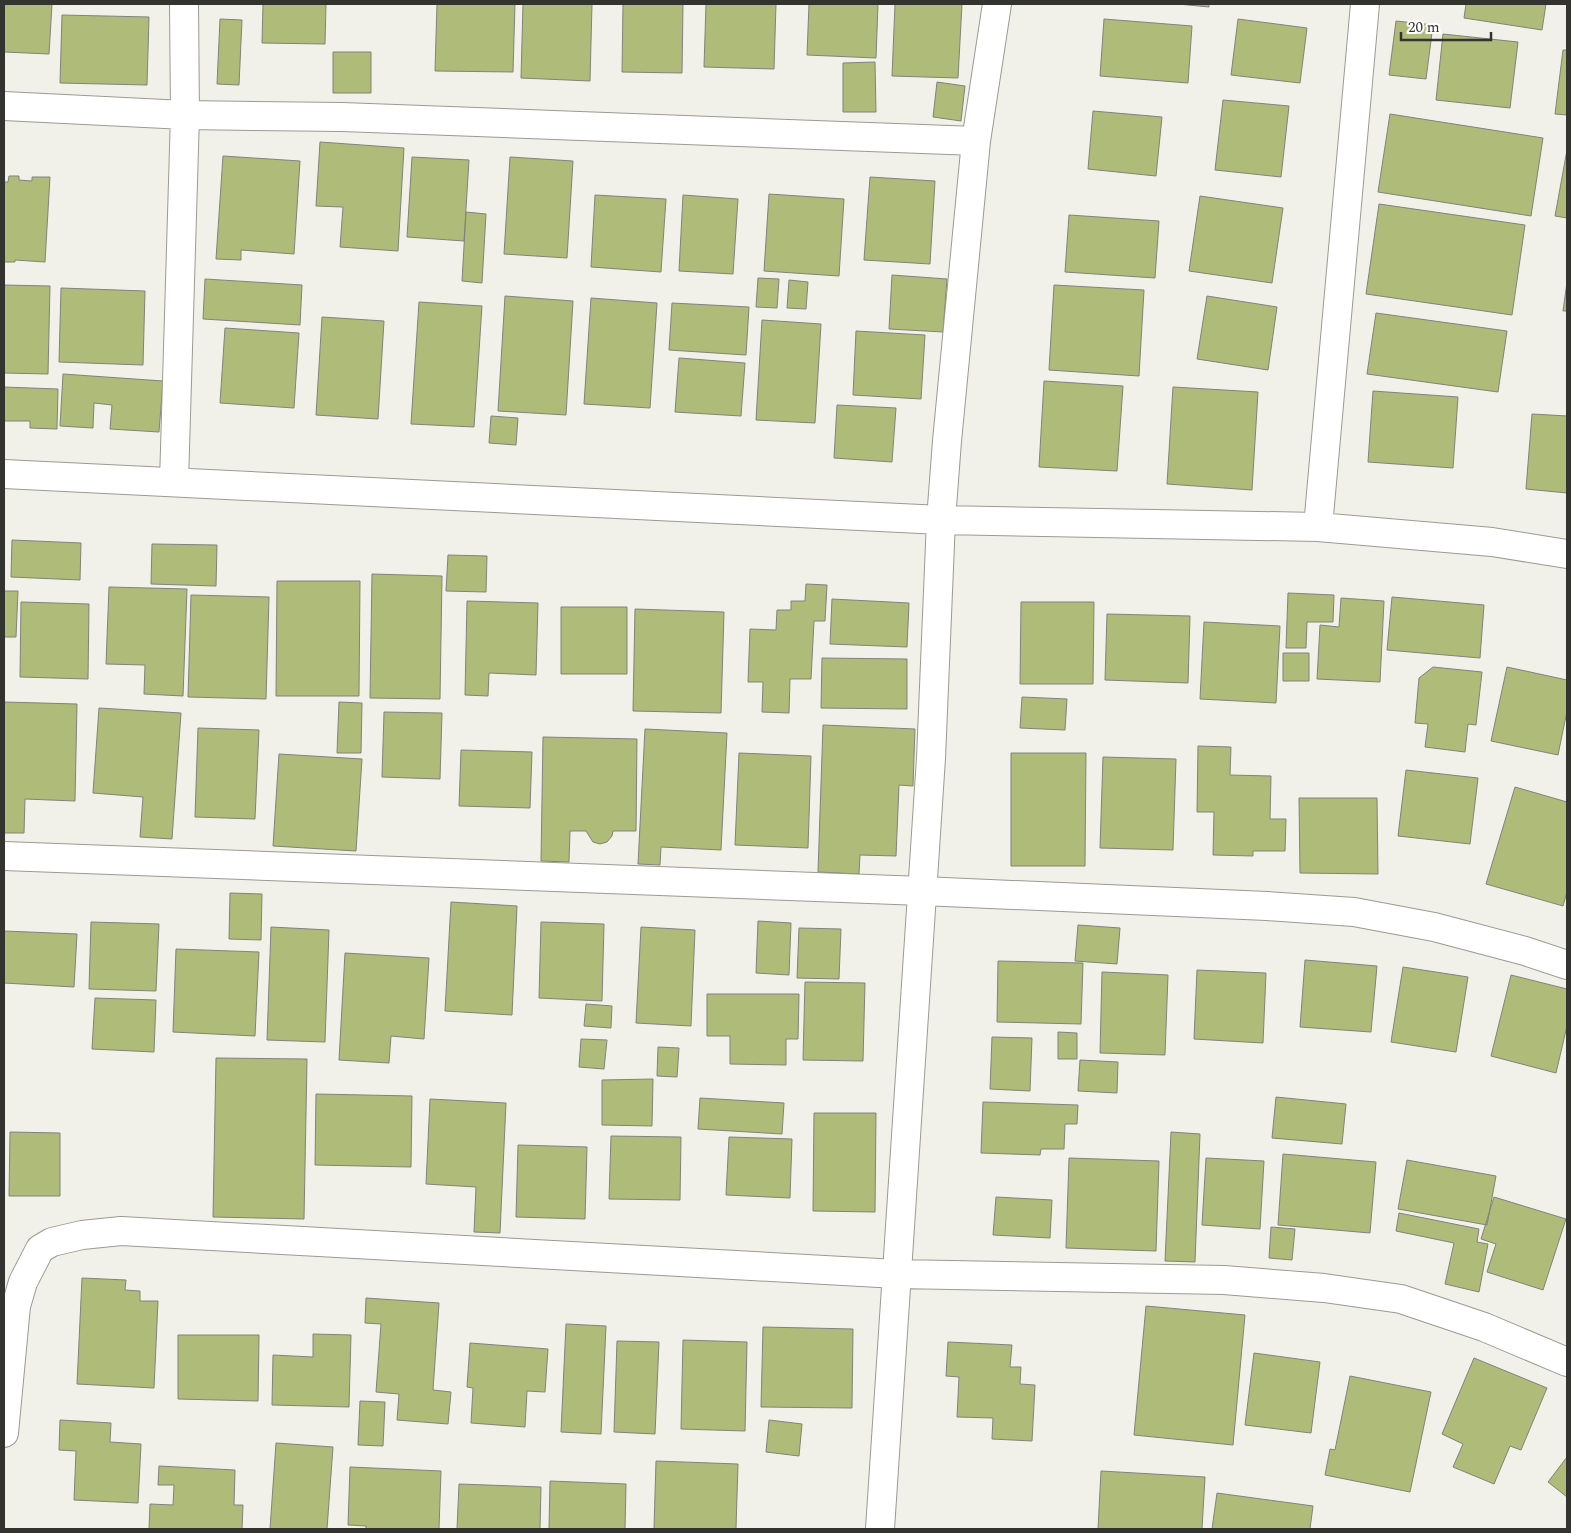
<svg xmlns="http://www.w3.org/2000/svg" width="1571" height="1533" viewBox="0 0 1571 1533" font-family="Spectral,serif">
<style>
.building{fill:#afbb78;stroke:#81837b}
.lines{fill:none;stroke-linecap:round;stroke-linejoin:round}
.minor-casing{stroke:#9b9a93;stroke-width:30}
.minor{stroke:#fff;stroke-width:28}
</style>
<rect width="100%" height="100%" fill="#f2f1e9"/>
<path class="building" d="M4,4h48l-3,50 -45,-2z
M263,4h63l-1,40 -63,-1z
M437,4h78l-2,68 -78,-1z
M523,4h69l-2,77 -69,-3z
M623,4h60l-1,69 -60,-1z
M706,4h70l-2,65 -70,-2z
M809,4h69l-2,54 -69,-3z
M895,4h67l-4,74 -66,-2z
M1178,4h31v3z
M1466,4h80l-4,26 -78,-12z
M62,15l87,2 -2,68 -87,-2z
M220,19l22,1 -3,65 -22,-1z
M1104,19l88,7 -4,57 -88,-7z
M1238,19l69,9 -7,55 -69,-8z
M1396,21l37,4 -7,54 -37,-4z
M1443,34l75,8 -8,66 -74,-8z
M1563,50h4v65l-12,-1z
M333,52h38v41h-38z
M875,62l1,50h-33v-49z
M937,82l28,4 -4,35 -28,-4z
M1223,100l66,6 -8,71 -66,-7z
M1093,111l69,6 -6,59 -68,-7z
M1390,114l153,24 -12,78 -153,-24z
M320,142l84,6 -6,103 -58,-4 3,-40 -27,-1z
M1567,150v68l-12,-2z
M223,156l77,5 -6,93 -53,-4v10l-25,-1z
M412,157l57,3 -5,81 -57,-4z
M510,157l63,4 -6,97 -63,-4z
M9,176h10v4l13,1v-4h18l-5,85 -30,-2v2h-11v-80h4z
M870,177l65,4 -5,83 -66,-4z
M769,194l75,5 -5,77 -75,-5z
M595,195l71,4 -5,73 -70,-5z
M683,195l55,4 -5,75 -54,-3z
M1200,196l83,12 -11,75 -83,-12z
M1379,204l146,21 -13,90 -146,-21z
M466,212l20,2 -4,69 -20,-2z
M1069,215l90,6 -4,57 -90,-6z
M892,275l55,4 -4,53 -54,-3z
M758,278l21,1 -2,29 -21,-1z
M205,279l97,6 -2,40 -97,-6z
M789,280l19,2 -2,27 -19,-1z
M1567,282v29h-4z
M4,285l46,1 -2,88 -44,-1z
M1054,285l90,5 -5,86 -90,-6z
M61,288l84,3 -2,74 -84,-3z
M505,296l68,5 -7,114 -68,-4z
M1207,296l70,11 -9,63 -71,-11z
M591,298l66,5 -7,105 -66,-4z
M419,302l63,4 -8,121 -63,-3z
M672,303l77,4 -3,48 -77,-5z
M1376,313l131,18 -9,61 -131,-18z
M322,317l62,4 -6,98 -62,-4z
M762,320l59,4 -6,99 -59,-3z
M225,328l74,5 -5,75 -74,-5z
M856,331l69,4 -4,64 -68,-4z
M679,358l66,5 -4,53 -66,-4z
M63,374l100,7 -4,51 -49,-3 2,-24 -18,-2 -1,25 -33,-2z
M1044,381l79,5 -6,85 -78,-4z
M4,387l54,2 -1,40 -27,-1v-7h-26z
M1173,387l85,5 -6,98 -85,-6z
M1373,391l85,6 -5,71 -85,-6z
M837,405l59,3 -4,54 -58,-4z
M1532,414l35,2v77l-41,-4z
M491,416l27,2 -2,27 -27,-2z
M12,540l69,3 -1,37 -69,-3z
M152,544l65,1 -1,41 -65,-2z
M448,555l39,1 -1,36 -40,-1z
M372,574l70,2 -2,123 -70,-1z
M277,581h83l-1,115h-83z
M806,584l21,1 -2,36h-11l-3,58h-21l-1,34 -27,-1 1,-30h-15l2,-53 26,1 1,-20h14v-9h14z
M109,587l78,2 -4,107 -39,-2 1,-29 -39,-1z
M4,591h14l-2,46h-12z
M1288,593l46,2 -1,27h-26l-1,26h-20z
M191,595l78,2 -3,102 -78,-2z
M1392,597l92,8 -4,53 -93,-8z
M1341,598l43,3 -4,81 -63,-3 3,-54 19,2z
M832,599l77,4 -2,44 -77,-3z
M467,601l71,2 -2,72 -47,-2 -1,23 -23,-1z
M21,602l68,2 -1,75 -68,-2z
M1021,602h73l-1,82h-73z
M561,607h66v67h-66z
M635,609l89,3 -3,101 -88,-2z
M1107,614l83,2 -2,67 -83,-3z
M1204,622l76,4 -4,77 -76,-4z
M1283,653h26v28h-26z
M822,658l85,1v50l-86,-1z
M1433,667l49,5 -6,53 -8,-1 -3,28 -40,-5 3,-23 -13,-1 4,-45z
M1507,667l60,13v31l-9,44 -67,-14z
M1022,697l45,2 -2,31 -45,-2z
M4,702l73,2 -2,97 -50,-2 -1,34h-20z
M339,702l23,1 -1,50h-24z
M99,708l82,5 -9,126 -32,-2 3,-40 -50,-4z
M384,712l58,1 -2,66 -58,-2z
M823,725l92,4 -2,57 -14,-1 -3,71 -36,-1 -1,19 -41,-2z
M198,728l61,2 -4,89 -60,-2z
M645,729l82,4 -6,117 -60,-3 -1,18 -22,-1z
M543,737l94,2 -1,92h-23l-1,5 -5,6 -7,2 -7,-2 -7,-11h-16l-1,31 -28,-1z
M1198,746l33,1 -1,28 41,1 -1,43h16l-1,32h-32v5l-40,-1 1,-43h-17z
M461,750l71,2 -2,56 -71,-2z
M739,753l72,3 -3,92 -73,-3z
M1011,753h75l-1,113h-74z
M279,754l83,5 -6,92 -83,-5z
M1103,757l73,2 -3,91 -73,-2z
M1406,770l72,8 -8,66 -72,-8z
M1515,787l52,15v90l-4,14 -77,-22z
M1299,798h78l1,76 -78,-1z
M230,893l32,1 -1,46 -32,-1z
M451,902l66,4 -5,109 -67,-4z
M758,921l33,2 -2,52 -33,-2z
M91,922l68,2 -3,67 -67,-2z
M541,922l63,2 -2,77 -63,-3z
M1078,925l42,3 -3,36 -42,-3z
M271,927l58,3 -4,112 -58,-2z
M641,927l54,3 -4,96 -55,-3z
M799,928l42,1 -2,50 -42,-1z
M4,931l73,3 -3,53 -70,-4z
M176,949l83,3 -4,84 -82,-4z
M345,953l84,5 -5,81 -33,-3 -2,27 -50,-3z
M1305,960l72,6 -6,66 -71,-5z
M998,961l85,2 -2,61 -84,-2z
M1403,967l65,10 -12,75 -65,-10z
M1197,970l69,3 -3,70 -69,-4z
M1102,972l66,3 -3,80 -65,-2z
M1511,975l56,14v37l-11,47 -65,-17z
M805,982l60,1 -2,78 -60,-1z
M707,994h92l-1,45h-12v26l-56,-1v-28h-23z
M95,998l61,2 -2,52 -62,-3z
M586,1004l26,2 -1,22 -27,-2z
M1058,1032l19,1v26h-19z
M992,1037l40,1 -2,53 -40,-2z
M581,1039l26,1 -3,29 -25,-2z
M658,1047l21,1 -2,29 -20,-1z
M216,1058l91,1 -3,160 -91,-2z
M1080,1060l38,2 -1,31 -39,-2z
M653,1079l-1,47 -50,-1v-45z
M316,1094l96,2 -1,71 -96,-2z
M1276,1097l70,7 -4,40 -70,-6z
M700,1098l84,5 -2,31 -84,-5z
M430,1099l76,4 -6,130 -26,-1 2,-45 -50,-3z
M983,1102l95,3 -1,19h-12l-1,25h-23l-1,6 -59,-2z
M814,1113h62l-1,99 -62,-1z
M10,1132l50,1v63h-51z
M1171,1132l29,2 -5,128 -30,-1z
M611,1136l70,1 -1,63 -71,-1z
M729,1137l63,2 -2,59 -64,-3z
M518,1145l69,2 -2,72 -69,-2z
M1283,1154l93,8 -6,71 -92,-8z
M1069,1158l90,3 -3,90 -90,-3z
M1206,1158l58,3 -4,68 -58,-4z
M1407,1160l89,16 -9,49 -89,-16z
M996,1197l56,3 -2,38 -57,-3z
M1494,1197l72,22 -23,71 -56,-18 9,-28 -15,-5z
M1399,1213l80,16 -2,13 11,2 -9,48 -34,-8 9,-41 -58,-12z
M1271,1227l24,2 -3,31 -23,-2z
M82,1278l44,2 -1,10 15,1v10h18l-4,87 -77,-4z
M366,1298l73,5 -6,87 18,2 -3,32 -51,-4 2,-26 -23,-2 5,-68 -16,-1z
M1146,1306l99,9 -12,130 -99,-10z
M566,1324l40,2 -5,108 -40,-2z
M763,1327l90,2 -1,79 -91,-1z
M313,1334l38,1 -2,72 -77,-2 1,-50 40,2z
M178,1335h81l-1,66 -80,-2z
M683,1340l64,2 -2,89 -64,-2z
M617,1341l42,1 -4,92 -41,-2z
M948,1342l64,3 -2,22h11l-1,17 15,1 -3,56 -40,-2 1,-21 -36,-1 2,-40 -13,-1z
M470,1343l78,6 -3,43 -18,-1 -2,36 -54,-4 2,-35 -6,-1z
M1254,1353l66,9 -9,71 -66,-8z
M1474,1358l73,30 -26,62 -11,-4 -16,38 -41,-17 10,-23 -21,-10z
M1350,1376l81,16 -21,100 -85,-17 5,-26 5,1z
M360,1401l25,1 -2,44 -25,-1z
M60,1420l51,3 -1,19 31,2 -3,59 -64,-3 2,-49 -17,-1z
M769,1420l33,4 -3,32 -33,-4z
M276,1443l57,4 -6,82h-57z
M1567,1457v40l-19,-15z
M656,1461l82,3 -2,65h-82z
M159,1466l76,4 -1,35h9l-1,24h-93l1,-25 23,1 1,-20h-16z
M350,1467l91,4 -2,58h-73v-3l-18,-1z
M1101,1471l104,6 -3,52h-104z
M550,1481l76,3 -1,45h-76z
M459,1484l82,3 -1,42h-83z
M1217,1493l96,13 -3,23h-98z"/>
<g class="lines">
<defs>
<path id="minor" d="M4,106l181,9 157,2 634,24
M4,474l937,46 377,7 174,15 75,12
M174,482l11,-367 -1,-111
M1318,527l47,-523
M4,856l918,35 345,15 87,6 80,15 91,24 42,14
M4,1433l12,-127 7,-24 17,-33 12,-7 30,-7 39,-4 776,43 327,6 100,8 77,11 83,28 83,35
M880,1529l51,-771 10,-238 6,-79 29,-300 21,-137"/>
</defs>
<use href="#minor" class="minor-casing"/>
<use href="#minor" class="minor"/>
</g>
<rect width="1571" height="1533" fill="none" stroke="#333330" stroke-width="10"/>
<path d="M1401 32v8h90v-8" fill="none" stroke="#333330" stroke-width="2.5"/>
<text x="1408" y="32" font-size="15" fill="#333330" stroke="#ffffff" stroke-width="4" paint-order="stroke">20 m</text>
</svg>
